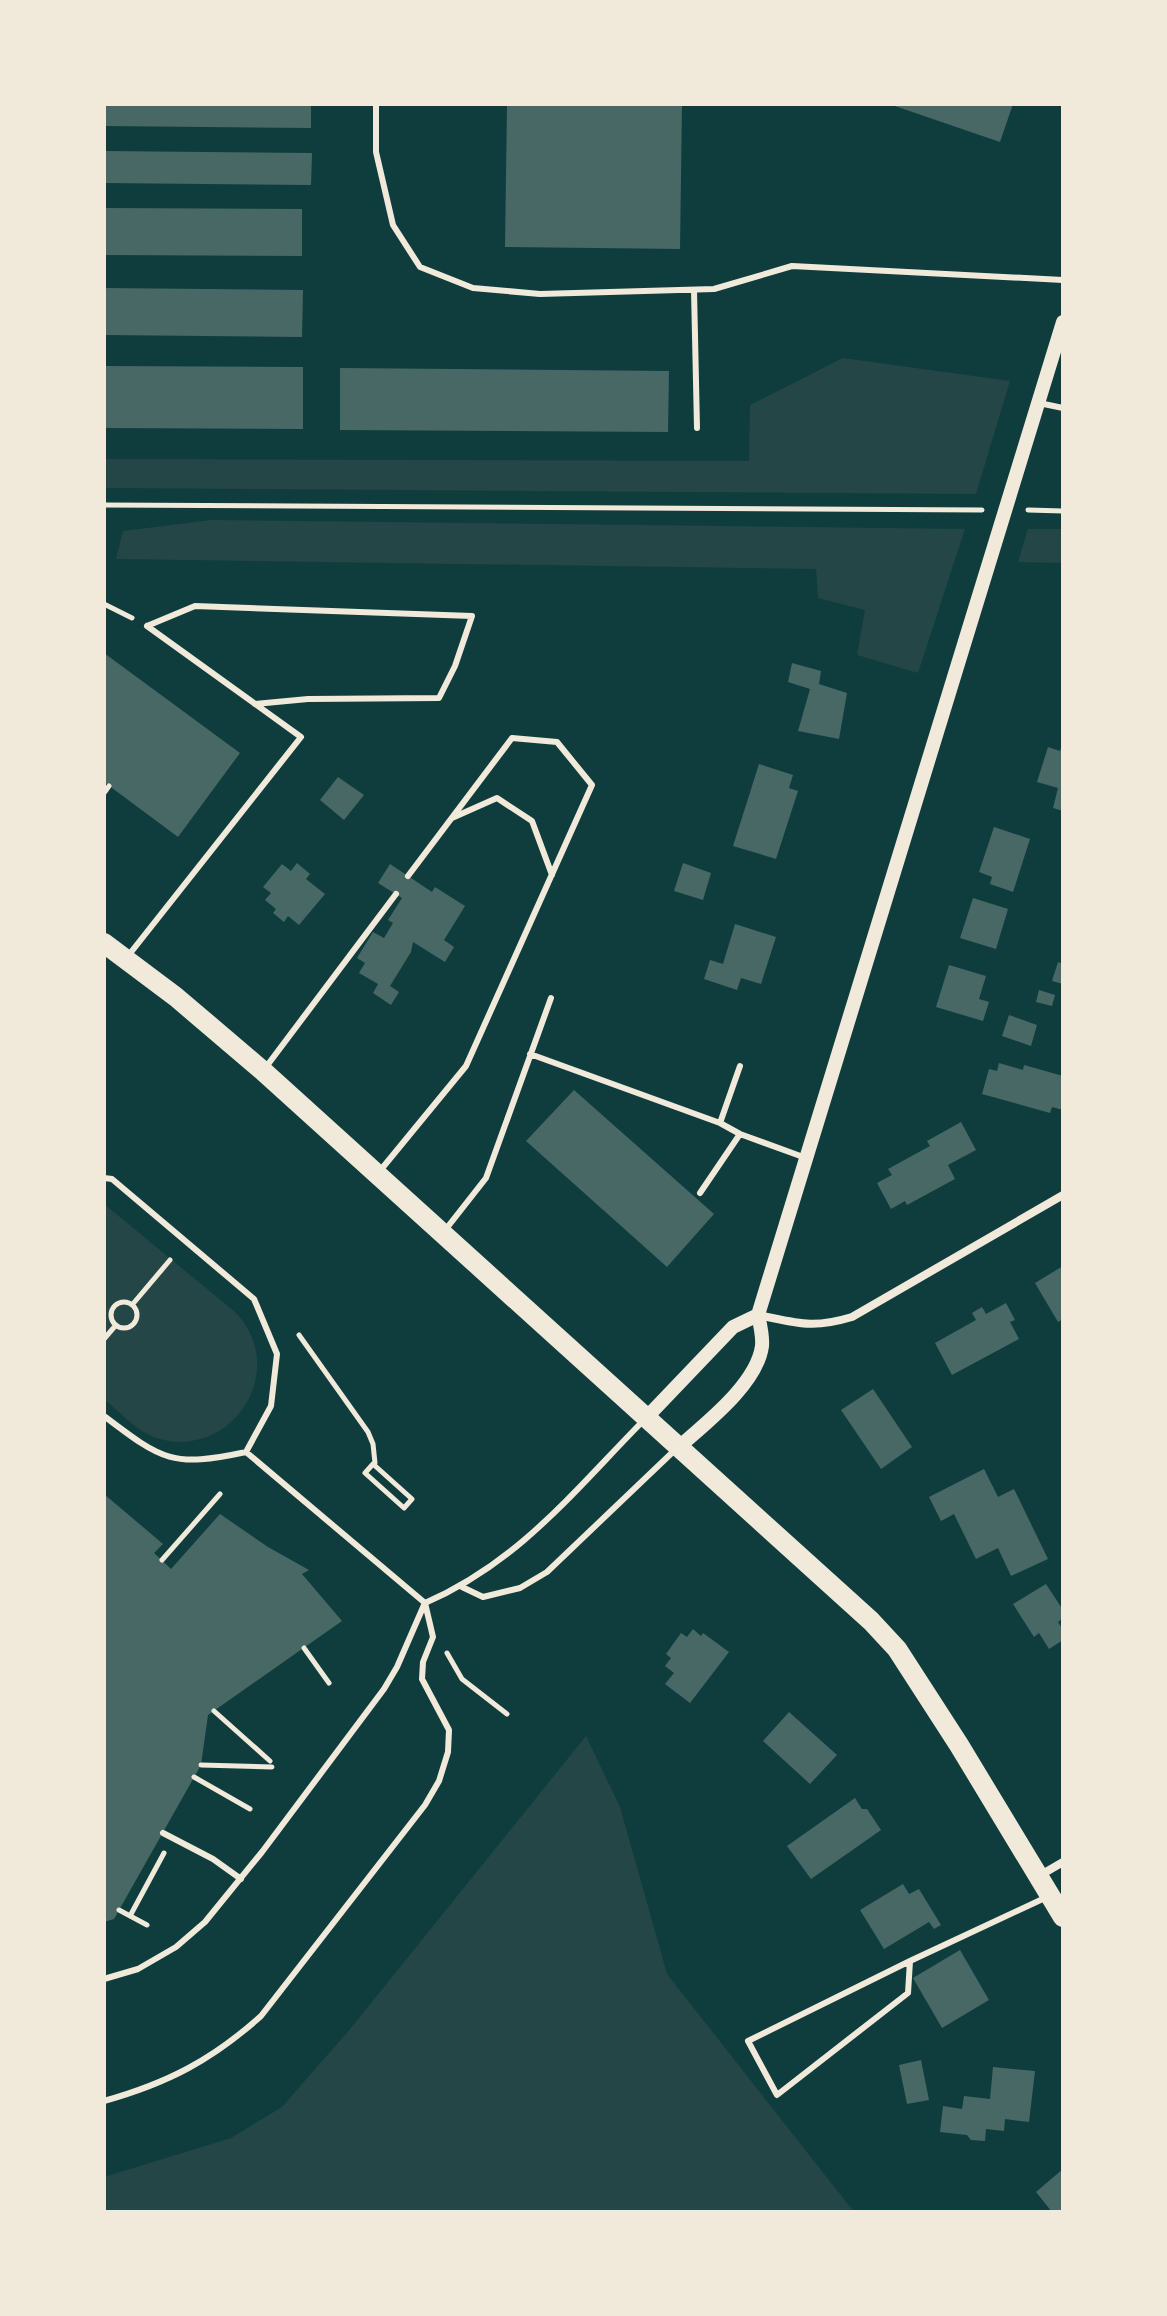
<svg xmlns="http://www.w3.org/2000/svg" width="1167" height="2316" viewBox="0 0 1167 2316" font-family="Literata,serif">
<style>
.green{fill:#244646}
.building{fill:#486865}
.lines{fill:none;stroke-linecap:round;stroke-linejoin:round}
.path{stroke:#f1e9da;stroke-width:5}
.service{stroke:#f1e9da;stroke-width:6}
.minor{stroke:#f1e9da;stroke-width:8}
.tertiary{stroke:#f1e9da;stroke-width:14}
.primary{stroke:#f1e9da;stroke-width:20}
</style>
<rect width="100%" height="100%" fill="#0f3d3e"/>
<path class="green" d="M843,358l167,23 -34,113 -872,-6v-29l645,2 1,-56z
M212,520l753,9 -47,144 -61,-18 8,-45 -47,-12 -2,-29 -700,-10 7,-28z
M1028,529h35v34l-45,-1z
M104,1204l131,108c55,56 -1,147 -75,127 -22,-6 -39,-26 -56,-40z
M586,1736l34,71 47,167 187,238h-750v-35l127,-39 51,-31 69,-79z"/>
<path class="building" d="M104,104h207v24l-207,-2z
M507,104h175l-2,145 -175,-2z
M889,104h124l-13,38z
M104,151l208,2 -1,32 -207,-2z
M104,208l198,1v47l-198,-1z
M104,288l199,2 -1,47 -198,-2z
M104,366l199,1v62l-199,-1z
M340,368l329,3 -1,61 -328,-2z
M104,653l136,100 -62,84 -74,-55z
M792,663l29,8 -2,13 28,9 -8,46 -41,-8 12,-42 -22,-7z
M1062,744h1v67l-10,-3 5,-20 -21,-6 11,-35 12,4z
M759,764l34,11 -4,13 9,3 -22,68 -43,-13z
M338,777l26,18 -20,25 -24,-20z
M994,827l36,12 -17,53 -23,-8 2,-7 -13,-5z
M297,863l13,11 -4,5 19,15 -26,31 -11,-9 -4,6 -11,-9 3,-4 -11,-9 6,-7 -8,-6 19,-23 9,7z
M683,863l28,10 -8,27 -29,-9z
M390,864l42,28 3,-5 30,19 -21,34 10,7 -9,15 -32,-20 -2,10 -21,34 9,6 -8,13 -18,-12 5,-9 -19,-11 6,-10 -8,-5 16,-26 11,6 9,-15 -5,-3 14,-22 -24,-15z
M973,898l35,11 -12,40 -36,-11z
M735,924l41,13 -15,47 -20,-6 -4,12 -33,-11 6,-19 13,4z
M1058,962l5,2v20l-11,-3z
M949,965l37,11 -7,23 10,3 -6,19 -47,-14z
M1039,990l16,5 -3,11 -16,-4z
M1009,1015l28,10 -6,21 -29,-10z
M999,1063l24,7 1,-5 39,11v34l-11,-3 -2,6 -68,-19 7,-25 8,2z
M574,1090l140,124 -47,53 -141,-126z
M961,1122l15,28 -28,15 7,14 -48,26 -2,-4 -14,8 -14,-26 15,-8 -4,-6 42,-23 -3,-5z
M1063,1266v53l-5,3 -23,-39z
M1006,1303l9,17 -5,2 9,17 -67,36 -17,-32 41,-23 -4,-7 10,-6 4,7z
M873,1389l39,58 -31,22 -40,-59z
M984,1469l14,28 16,-8 34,70 -37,17 -13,-28 -22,11 -22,-45 -13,7 -12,-24z
M104,1494l59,50 -9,9 17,16 49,-55 48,33 41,23 -7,4 40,47 -134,94 -7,50 -87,154 -10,3z
M1046,1584l17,26v8l-5,4 5,8v10l-14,9 -10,-16 -5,4 -21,-33z
M693,1629l8,7 2,-3 26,19 -39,51 -25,-19 9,-11 -9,-7 6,-8 -5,-4 15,-21 6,4z
M789,1712l48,43 -27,29 -47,-43z
M855,1798l7,11h5l14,21 -70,49 -24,-33z
M903,1884l6,10 10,-5 22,36 -7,4 -5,-7 -45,27 -24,-39z
M960,1950l29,50 -47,28 -29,-50z
M921,2060l8,40 -22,4 -8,-39z
M993,2067l42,4 -6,51 -24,-3 -1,12 -18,-2 -1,12 -14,-1 -4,-5 -27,-3 3,-26 19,3 2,-13 26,3z
M1063,2169v43h-11l-16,-20z"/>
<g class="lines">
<path class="path" d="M104,505l878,5
M1028,510l35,1
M104,604l28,14
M104,793l5,-7
M111 1315a13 13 0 1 1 26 0a13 13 0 1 1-26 0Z
M132,1305l38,-45
M299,1335l69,97 5,12 2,19 -2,1 -8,9 39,35 8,-9 -39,-35
M104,1339l12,-14
M162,1560l58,-66
M304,1648l25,35
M447,1653l15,26 45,35
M214,1711l56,50
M201,1765l71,2
M194,1777l56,32
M119,1910l28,15
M130,1916l34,-63"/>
<path class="service" d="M376,104v48l17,73 27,42 53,21 67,6 174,-5 78,-23 271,14
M694,290l3,138
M1039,403l24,5
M147,626l48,-20 277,10 -17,50 -16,32 -131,1 -53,5
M452,818l45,-20 35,23 20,54
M128,956l173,-219 -154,-111
M530,1054l190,69
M740,1066l-20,57 20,11 66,24
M266,1067l130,-173
M379,1172l87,-106 126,-281 -35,-43 -45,-4 -104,138
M104,1178l8,1 142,120 23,55 -6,52 -25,46c-74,16 -84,8 -142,-36
M700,1193l40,-59
M446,1229l40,-51 65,-180
M246,1452l179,151c94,-41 148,-111 218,-182
M462,1587l21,10 37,-9 27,-16 130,-124
M163,1833l50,26 28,20
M910,1961l-2,32 -131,102 -29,-54 162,-80 137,-64
M104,1979l34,-10 38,-22 29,-25 57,-70 122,-163 13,-22 27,-62
M104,2101c64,-18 108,-41 157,-85l164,-211 14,-24 9,-29 1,-22 -27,-51 1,-17 10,-25 -8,-34"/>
<path class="minor" d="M758,1315c40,8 54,14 94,2l211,-122
M1039,1876l24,-14"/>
<path class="tertiary" d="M647,1417l86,-90 25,-12
M679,1447c27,-24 78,-63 83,-101 1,-10 -2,-22 -4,-31l305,-993"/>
<path class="primary" d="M104,943l72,54 87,74 608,550 26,28 62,96 104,172"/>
</g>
<rect width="1167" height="2316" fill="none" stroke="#f1e9da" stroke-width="212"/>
</svg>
